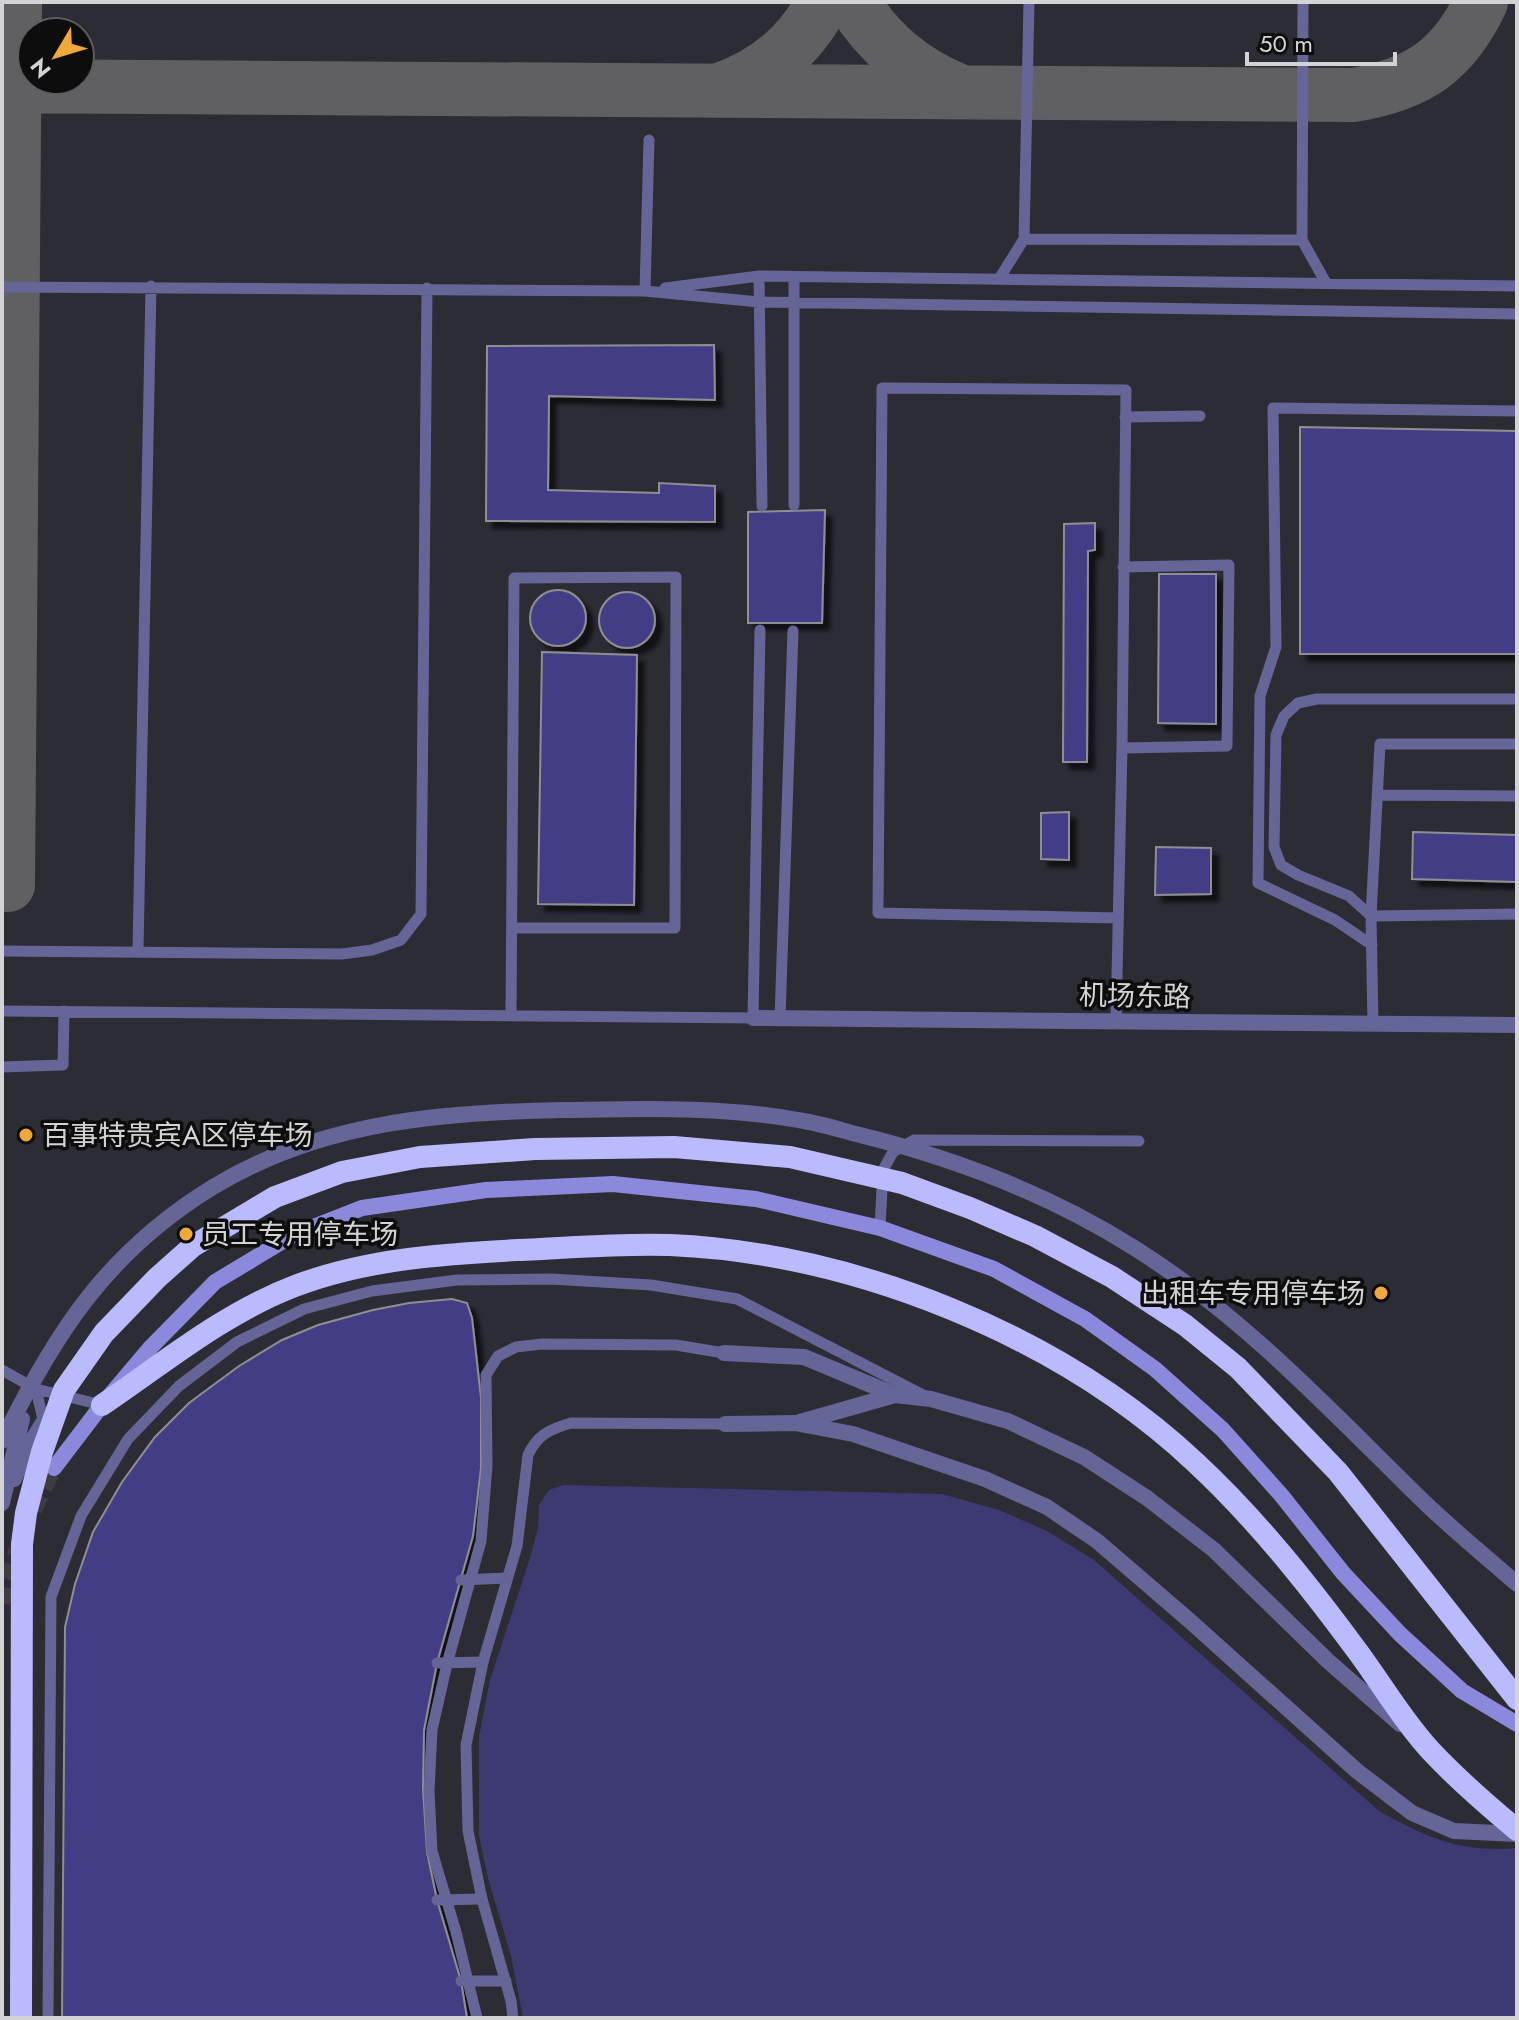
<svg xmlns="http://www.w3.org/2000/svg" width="1519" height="2020" viewBox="0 0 1519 2020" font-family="Jost,'Noto Sans SC',sans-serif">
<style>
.built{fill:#2c2c35;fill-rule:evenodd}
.green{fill:#3d3a71}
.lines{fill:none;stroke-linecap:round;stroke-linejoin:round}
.taxiway{stroke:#606063;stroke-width:54}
.building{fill:#433d85;stroke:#8e8f92;stroke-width:2;filter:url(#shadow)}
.secondary-tunnel{stroke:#3d3d40;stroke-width:16;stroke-dasharray:16 8;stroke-linecap:butt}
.service{stroke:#656598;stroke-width:11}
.minor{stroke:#656598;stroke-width:16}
.tertiary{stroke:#656598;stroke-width:16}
.secondary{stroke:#8b89db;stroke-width:16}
.trunk{stroke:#babafe;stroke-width:22}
.service-bridge{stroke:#656598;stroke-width:11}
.minor-bridge{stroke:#656598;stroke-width:16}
.trunk-bridge{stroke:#babafe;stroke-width:22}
.poi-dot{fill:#eea83c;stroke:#0d0d0e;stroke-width:3}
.labels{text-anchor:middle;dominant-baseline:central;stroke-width:7;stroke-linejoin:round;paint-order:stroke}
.street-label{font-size:28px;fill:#d3d3d5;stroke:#0d0d0e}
.poi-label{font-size:28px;fill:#d3d3d5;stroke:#0d0d0e;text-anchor:start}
</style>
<defs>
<filter id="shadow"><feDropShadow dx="7" dy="7" stdDeviation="2" flood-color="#0009"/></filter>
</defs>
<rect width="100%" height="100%" fill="#232326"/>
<path class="built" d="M2,2h1515v2016h-1515zM32,32h48v48h-48z"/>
<path class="green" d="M563,1485l379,9 57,16 48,21 47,29 285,251c48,27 82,42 138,37v170h-994l-12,-62 -23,-78 -9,-42v-99l11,-57 40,-122 8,-30 1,-23 10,-15z"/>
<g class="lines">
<path class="taxiway" d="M853,2c26,42 60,70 106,89
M2,86l1352,9c64,-11 99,-34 127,-93
M720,90c47,-17 80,-44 103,-88
M8,885l7,-883"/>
</g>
<path class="building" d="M714,345l1,55 -166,-4 -1,94 111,3v-10l56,3v36l-229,-1 1,-175z
M1300,427l217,4v223h-217z
M825,510l-3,113h-74v-111z
M1095,523v27l-7,1 -1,211h-24l1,-238z
M1159,574h57v150l-58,-1z
M530 618a28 28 0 1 1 56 0a28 28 0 1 1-56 0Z
M599 620a28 28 0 1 1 56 0a28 28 0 1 1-56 0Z
M542,652l95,3 -3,250 -96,-1z
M1069,812v48l-28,-1v-46z
M1413,832l104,3v47l-105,-3z
M1156,847l55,1v46l-56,1z
M452,1299l15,4 5,15 9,80v70l-8,68 -36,127 -13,67 -1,59 4,63 10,48 24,81 6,37h-405l3,-391 10,-43 18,-52 29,-50 33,-45 34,-34 50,-37 43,-26 36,-15 55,-15 36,-7z"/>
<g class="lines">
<path class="secondary-tunnel" d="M34,1510l20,-42
M2,1603l15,-54"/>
<path class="service" d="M1024,239l5,-237
M1302,240l1,-238
M759,276l3,230
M794,277v228
M999,279l25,-40 278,1 24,43
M2,287l643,4 114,11 758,12
M665,288l94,-12 758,10
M645,291l4,-151
M1125,417l75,-1
M1517,699h-200l-19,4 -14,13 -8,19 -2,112 7,18 17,10 51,21 22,20 146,-2
M1122,748l105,-2 2,-181 -106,2
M1378,795l139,1
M1372,945l-37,-25 -77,-37 2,-187 16,-49 -3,-239 244,3
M138,950l13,-664
M2,951l340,3 30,-4 29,-10 20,-26 6,-626
M2,1011l751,7 7,-388
M511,1015l3,-437 162,-1 -1,351h-163
M780,1019l13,-388
M1116,1022l6,-274 4,-358 -244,-2 -4,525 240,5
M1373,1025l-2,-109 9,-172h137
M2,1067l61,-2 1,-54
M880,1228l3,-58 10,-18 21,-12 225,1
M2,1370l34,19 66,16
M36,1389l8,35
M48,2018l3,-421 30,-81 47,-77 51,-53 58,-44 67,-33 68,-18 85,-11 94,-1 100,6 86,14 186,96
M477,2018l-21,-86 -24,-81 -3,-60 3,-61 15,-66 34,-123 6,-75 -1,-91 12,-19 18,-9 26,-3 134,1 48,8
M513,2018l-2,-17 -29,-102 -14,-68 -2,-86 17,-83 34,-116 11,-91c9,-20 22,-26 43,-32l154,1"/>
<path class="minor" d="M724,1353l80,4 91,38 36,4 77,22 76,36 63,41 67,52 114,111 72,63
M800,1422l95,-27
M725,1424l70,-1 58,11 132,45 62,28 50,34 93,80 167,150 55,42 42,18 63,3"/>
<path class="tertiary" d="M753,1018l764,7"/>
<path class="secondary" d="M54,1468l48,-63 49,-58 64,-65 78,-47 69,-27 124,-18 127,-6 143,15 124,29 114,41 91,50 70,50 68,61 59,66 61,77 57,61 62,57 55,33"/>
<path class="trunk" d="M102,1405c62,-42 122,-92 193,-119 71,-27 148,-32 223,-36 50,-2 102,-7 152,-5 186,8 391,91 526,218 60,56 111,120 159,185 25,33 47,72 75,102 26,28 57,55 87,80"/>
<path class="service-bridge" d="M461,1580l46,-2
M437,1663l46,-1
M437,1900l45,-1
M461,1981h45"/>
<path class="minor-bridge" d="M2,1441c53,-108 105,-189 211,-254 107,-65 228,-75 350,-77 78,-1 158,-4 235,10 21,3 42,10 62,15 97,24 191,60 276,114 108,68 195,162 286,251 30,29 63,56 95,84
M14,1479l14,-32 20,-32
M2,1503l20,-84"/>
<path class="trunk-bridge" d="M21,2018l1,-474 4,-31 16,-61 22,-62 40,-57 53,-55 36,-32 82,-49 67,-25 78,-15 115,-8 139,-2 116,10 112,26 68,25 65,28 77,41 73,48 53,43 100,104 179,227"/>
</g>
<g class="poi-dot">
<circle cx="26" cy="1135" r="8"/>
<circle cx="186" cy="1234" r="8"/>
<circle cx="1381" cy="1293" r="8"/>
</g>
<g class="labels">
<g class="street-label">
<text transform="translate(1135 996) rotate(1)">机场东路</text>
</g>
<g class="poi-label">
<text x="42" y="1135">百事特贵宾A区停车场</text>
<text x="202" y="1234">员工专用停车场</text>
<text x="1365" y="1293" text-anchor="end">出租车专用停车场</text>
</g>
</g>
<rect width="1519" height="2020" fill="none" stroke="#d3d3d5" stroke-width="8"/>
<g transform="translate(56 56) rotate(232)"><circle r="38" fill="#0d0d0e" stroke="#5c5c5e" stroke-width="2"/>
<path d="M0-6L14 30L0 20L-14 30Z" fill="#eea83c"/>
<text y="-12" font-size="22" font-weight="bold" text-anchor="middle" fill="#d3d3d5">N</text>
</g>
<path d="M1247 52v12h148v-12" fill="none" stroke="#d3d3d5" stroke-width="4"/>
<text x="1259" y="52" font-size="24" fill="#d3d3d5" stroke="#0d0d0e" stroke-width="6" paint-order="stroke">50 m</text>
</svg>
